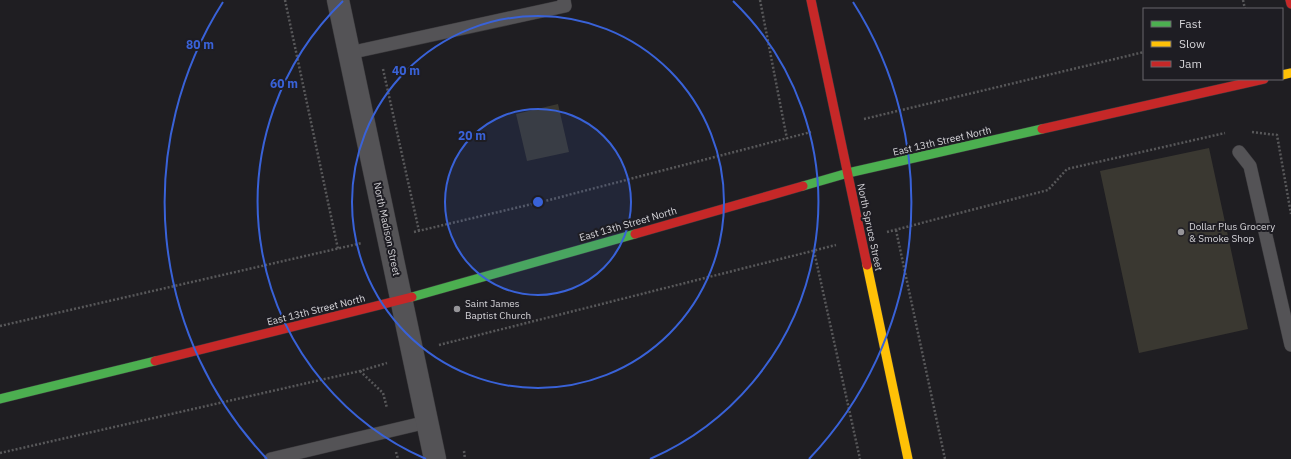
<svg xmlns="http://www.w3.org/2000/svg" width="1291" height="459" viewBox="0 0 1291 459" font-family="'IBM Plex Sans',sans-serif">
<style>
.building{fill:#3a3831}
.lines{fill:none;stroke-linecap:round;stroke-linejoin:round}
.lane-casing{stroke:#3a393c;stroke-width:14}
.street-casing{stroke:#3a393c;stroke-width:23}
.fast-casing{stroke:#3a393c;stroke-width:10}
.slow-casing{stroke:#3a393c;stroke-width:10}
.jam-casing{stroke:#3a393c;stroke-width:10}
.path{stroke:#58585a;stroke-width:2.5;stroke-dasharray:2 2;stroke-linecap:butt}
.lane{stroke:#545356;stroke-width:13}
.street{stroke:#545356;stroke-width:22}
.fast{stroke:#4caf50;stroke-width:9}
.slow{stroke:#ffc107;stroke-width:9}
.jam{stroke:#c62828;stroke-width:9}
.ring{fill:none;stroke:#3962d8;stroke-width:2}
.poi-dot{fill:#969599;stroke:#1e1d23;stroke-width:1.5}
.labels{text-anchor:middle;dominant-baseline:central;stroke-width:4;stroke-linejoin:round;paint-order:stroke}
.street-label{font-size:10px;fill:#d6d5d9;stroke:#1e1d23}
.poi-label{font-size:10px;fill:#d6d5d9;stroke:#1e1d23;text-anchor:start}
.centre{fill:#3962d8;stroke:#1e1d23;stroke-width:2}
.ring-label{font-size:12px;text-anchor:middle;font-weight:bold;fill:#3962d8;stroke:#1e1d23;stroke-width:4;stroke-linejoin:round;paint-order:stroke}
</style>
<rect width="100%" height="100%" fill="#1f1e22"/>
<path class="building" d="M558,104l11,48 -42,9 -11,-47z
M1209,148l39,181 -109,24 -39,-182z"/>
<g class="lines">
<defs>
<path id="lane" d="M349,53l216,-47 -1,-6
M1239,152l11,14 41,179
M271,459l156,-37"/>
<path id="street" d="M338,0l97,459"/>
<path id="fast" d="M803,186l45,-13 194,-44
M412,297l223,-63
M0,399l155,-38"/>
<path id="slow" d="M1282,75l9,-2
M867,265l41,194"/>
<path id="jam" d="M811,0l56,265
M1290,0l1,4
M1042,129l222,-50
M635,234l168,-48
M155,361l257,-64"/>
</defs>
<use href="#lane" class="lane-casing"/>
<use href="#street" class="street-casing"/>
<use href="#fast" class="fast-casing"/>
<use href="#slow" class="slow-casing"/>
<use href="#jam" class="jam-casing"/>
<path class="path" d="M285,0l53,249
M760,0l27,139
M1243,0l2,9
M383,69l36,162
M864,119l280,-67
M1252,132l25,3 14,79
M896,230l49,229
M414,232l135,-32 262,-68
M887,232l161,-42 19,-21 158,-36
M814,251l46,208
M0,326l362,-83
M439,345l397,-100
M360,371l23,22 4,15
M464,451l1,8
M396,452l2,7
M0,453l360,-82 27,-8"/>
<use href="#lane" class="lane"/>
<use href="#street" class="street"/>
<use href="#fast" class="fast"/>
<use href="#slow" class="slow"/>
<use href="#jam" class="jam"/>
</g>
<circle cx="538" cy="202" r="93" fill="#3962d8" fill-opacity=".12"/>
<g class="ring">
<circle cx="538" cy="202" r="93"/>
<circle cx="538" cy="202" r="186"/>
<path d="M426 459A280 280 0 0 1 343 1M733 1A280 280 0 0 1 650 459"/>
<path d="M267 459A373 373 0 0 1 223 2M853 2A373 373 0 0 1 809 459"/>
</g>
<g class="poi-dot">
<circle cx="1181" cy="232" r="4"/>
<circle cx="457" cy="309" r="4"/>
</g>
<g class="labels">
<g class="street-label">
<text transform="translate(942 141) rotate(-13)">East 13th Street North</text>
<text transform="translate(628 224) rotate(-16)">East 13th Street North</text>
<text transform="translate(870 227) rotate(78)">North Spruce Street</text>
<text transform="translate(387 229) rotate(78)">North Madison Street</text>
<text transform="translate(316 310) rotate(-14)">East 13th Street North</text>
</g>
<g class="poi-label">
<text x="1189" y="226">Dollar Plus Grocery<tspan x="1189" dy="12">&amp; Smoke Shop</tspan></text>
<text x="465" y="303">Saint James<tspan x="465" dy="12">Baptist Church</tspan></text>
</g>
</g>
<circle cx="538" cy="202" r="6" class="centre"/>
<g class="ring-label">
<text x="200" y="49">80 m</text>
<text x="406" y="75">40 m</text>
<text x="284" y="88">60 m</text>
<text x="472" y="140">20 m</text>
</g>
<rect x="1143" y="8" width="140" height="72" fill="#1e1d23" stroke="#68676c"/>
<rect x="1151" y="21" width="20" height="6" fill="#4caf50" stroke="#68676c"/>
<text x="1179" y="28" font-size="12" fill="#d6d5d9">Fast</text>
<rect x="1151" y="41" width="20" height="6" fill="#ffc107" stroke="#68676c"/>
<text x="1179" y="48" font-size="12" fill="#d6d5d9">Slow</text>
<rect x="1151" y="61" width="20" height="6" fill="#c62828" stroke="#68676c"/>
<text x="1179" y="68" font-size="12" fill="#d6d5d9">Jam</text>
</svg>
